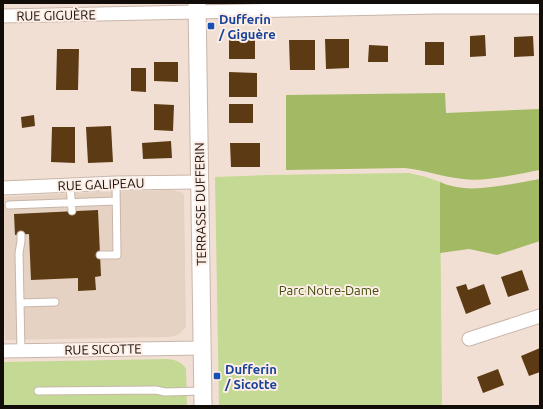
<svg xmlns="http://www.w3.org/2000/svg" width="543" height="409" viewBox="0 0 543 409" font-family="Ubuntu,sans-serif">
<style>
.industrial{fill:#e5d2c2}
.green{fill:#c3d994}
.forest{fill:#a1ba63}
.building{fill:#5c3a13}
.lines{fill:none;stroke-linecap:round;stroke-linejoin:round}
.service-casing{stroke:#c8b6ab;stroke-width:9}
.minor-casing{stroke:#c8b6ab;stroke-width:15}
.tertiary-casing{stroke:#c8b6ab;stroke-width:19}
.service{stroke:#fff;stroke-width:7}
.minor{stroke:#fff;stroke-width:13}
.tertiary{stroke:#fff;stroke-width:17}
.transit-dot{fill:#1a4fb4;stroke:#fdede4;stroke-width:1.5}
.labels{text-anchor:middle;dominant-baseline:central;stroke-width:4;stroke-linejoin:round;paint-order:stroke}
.street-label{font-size:13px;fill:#130d0a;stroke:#fdede4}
.transit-label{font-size:13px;font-weight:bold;fill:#164399;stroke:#fdede4;text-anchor:start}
.park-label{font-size:13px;fill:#3d4d0b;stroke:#fdede4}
</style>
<rect width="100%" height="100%" fill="#f2dfd4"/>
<path class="industrial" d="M173,190l10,3 1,3 2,131 -7,7 -4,2 -7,1 -163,3 -2,-50v-93l93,-5z"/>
<path class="green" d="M409,173l17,4 14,5 2,224h-223l-4,-229 52,-2z
M168,359c8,1 14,3 18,10l1,37h-183l-1,-44z"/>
<path class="forest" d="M445,93l1,20 94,-4v61c-23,4 -55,12 -77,9 -20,-2 -39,-9 -58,-11l-119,2v-75z
M540,179v62l-43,14 -28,-6 -29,4v-71c4,2 8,3 12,4 25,7 62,-3 88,-7z"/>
<path class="building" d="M485,35l1,21 -16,1v-21z
M533,36l1,20 -20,1v-20z
M229,38h26v21h-26z
M325,39h24v29l-23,1z
M289,40h26v30h-25z
M425,42h19v23h-19z
M369,45l19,1v16h-20z
M57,49h22l-1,41h-22z
M154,62h24v20l-24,-1z
M131,68h15v24l-15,-1z
M229,72l28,1v24h-28z
M154,104l20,1 -1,26 -19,-1z
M229,104h24v19h-24z
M34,115l1,11 -13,2 -1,-11z
M111,126l2,36 -25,1 -2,-36z
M52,127h23v36l-24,-1z
M171,141l1,17 -29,1 -1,-16z
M230,143h30v24h-29z
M98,210l3,66 -6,1 1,13 -18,1v-13l-47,2 -2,-46 -14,1 -1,-21z
M522,270l7,20 -21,7 -7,-20z
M466,284l2,6 16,-6 7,20 -25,10 -10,-27z
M540,348v24l-11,4 -8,-20z
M498,369l6,16 -21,8 -6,-16z"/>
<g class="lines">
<defs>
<path id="service" d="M70,185l2,26
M9,205l107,-4
M21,235v6l-2,12 2,98
M100,255h17l-1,-72
M20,303l35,-1
M38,391l118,-1 9,2 38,-1"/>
<path id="minor" d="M3,16l433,-9h104
M3,188l113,-5 84,-1
M469,339l71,-23
M3,351l199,-3"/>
<path id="tertiary" d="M197,3l6,403"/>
</defs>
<use href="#service" class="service-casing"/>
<use href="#minor" class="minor-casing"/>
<use href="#tertiary" class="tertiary-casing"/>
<use href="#service" class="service"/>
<use href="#minor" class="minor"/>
<use href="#tertiary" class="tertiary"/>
</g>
<g class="transit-dot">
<rect x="207" y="22" width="8" height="8" rx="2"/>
<rect x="213" y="372" width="8" height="8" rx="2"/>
</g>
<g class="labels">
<g class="street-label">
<text transform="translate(56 15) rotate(-1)">RUE GIGUÈRE</text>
<text transform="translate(101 184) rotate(-2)">RUE GALIPEAU</text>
<text transform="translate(200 204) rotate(-91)">TERRASSE DUFFERIN</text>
<text transform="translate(103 349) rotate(-1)">RUE SICOTTE</text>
</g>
<g class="transit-label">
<text x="219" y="19">Dufferin<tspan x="219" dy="15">/ Giguère</tspan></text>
<text x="225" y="369">Dufferin<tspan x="225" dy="15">/ Sicotte</tspan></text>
</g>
<g class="park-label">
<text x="329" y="290">Parc Notre-Dame</text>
</g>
</g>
<rect width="543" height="409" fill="none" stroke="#130d0a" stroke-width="8"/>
</svg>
